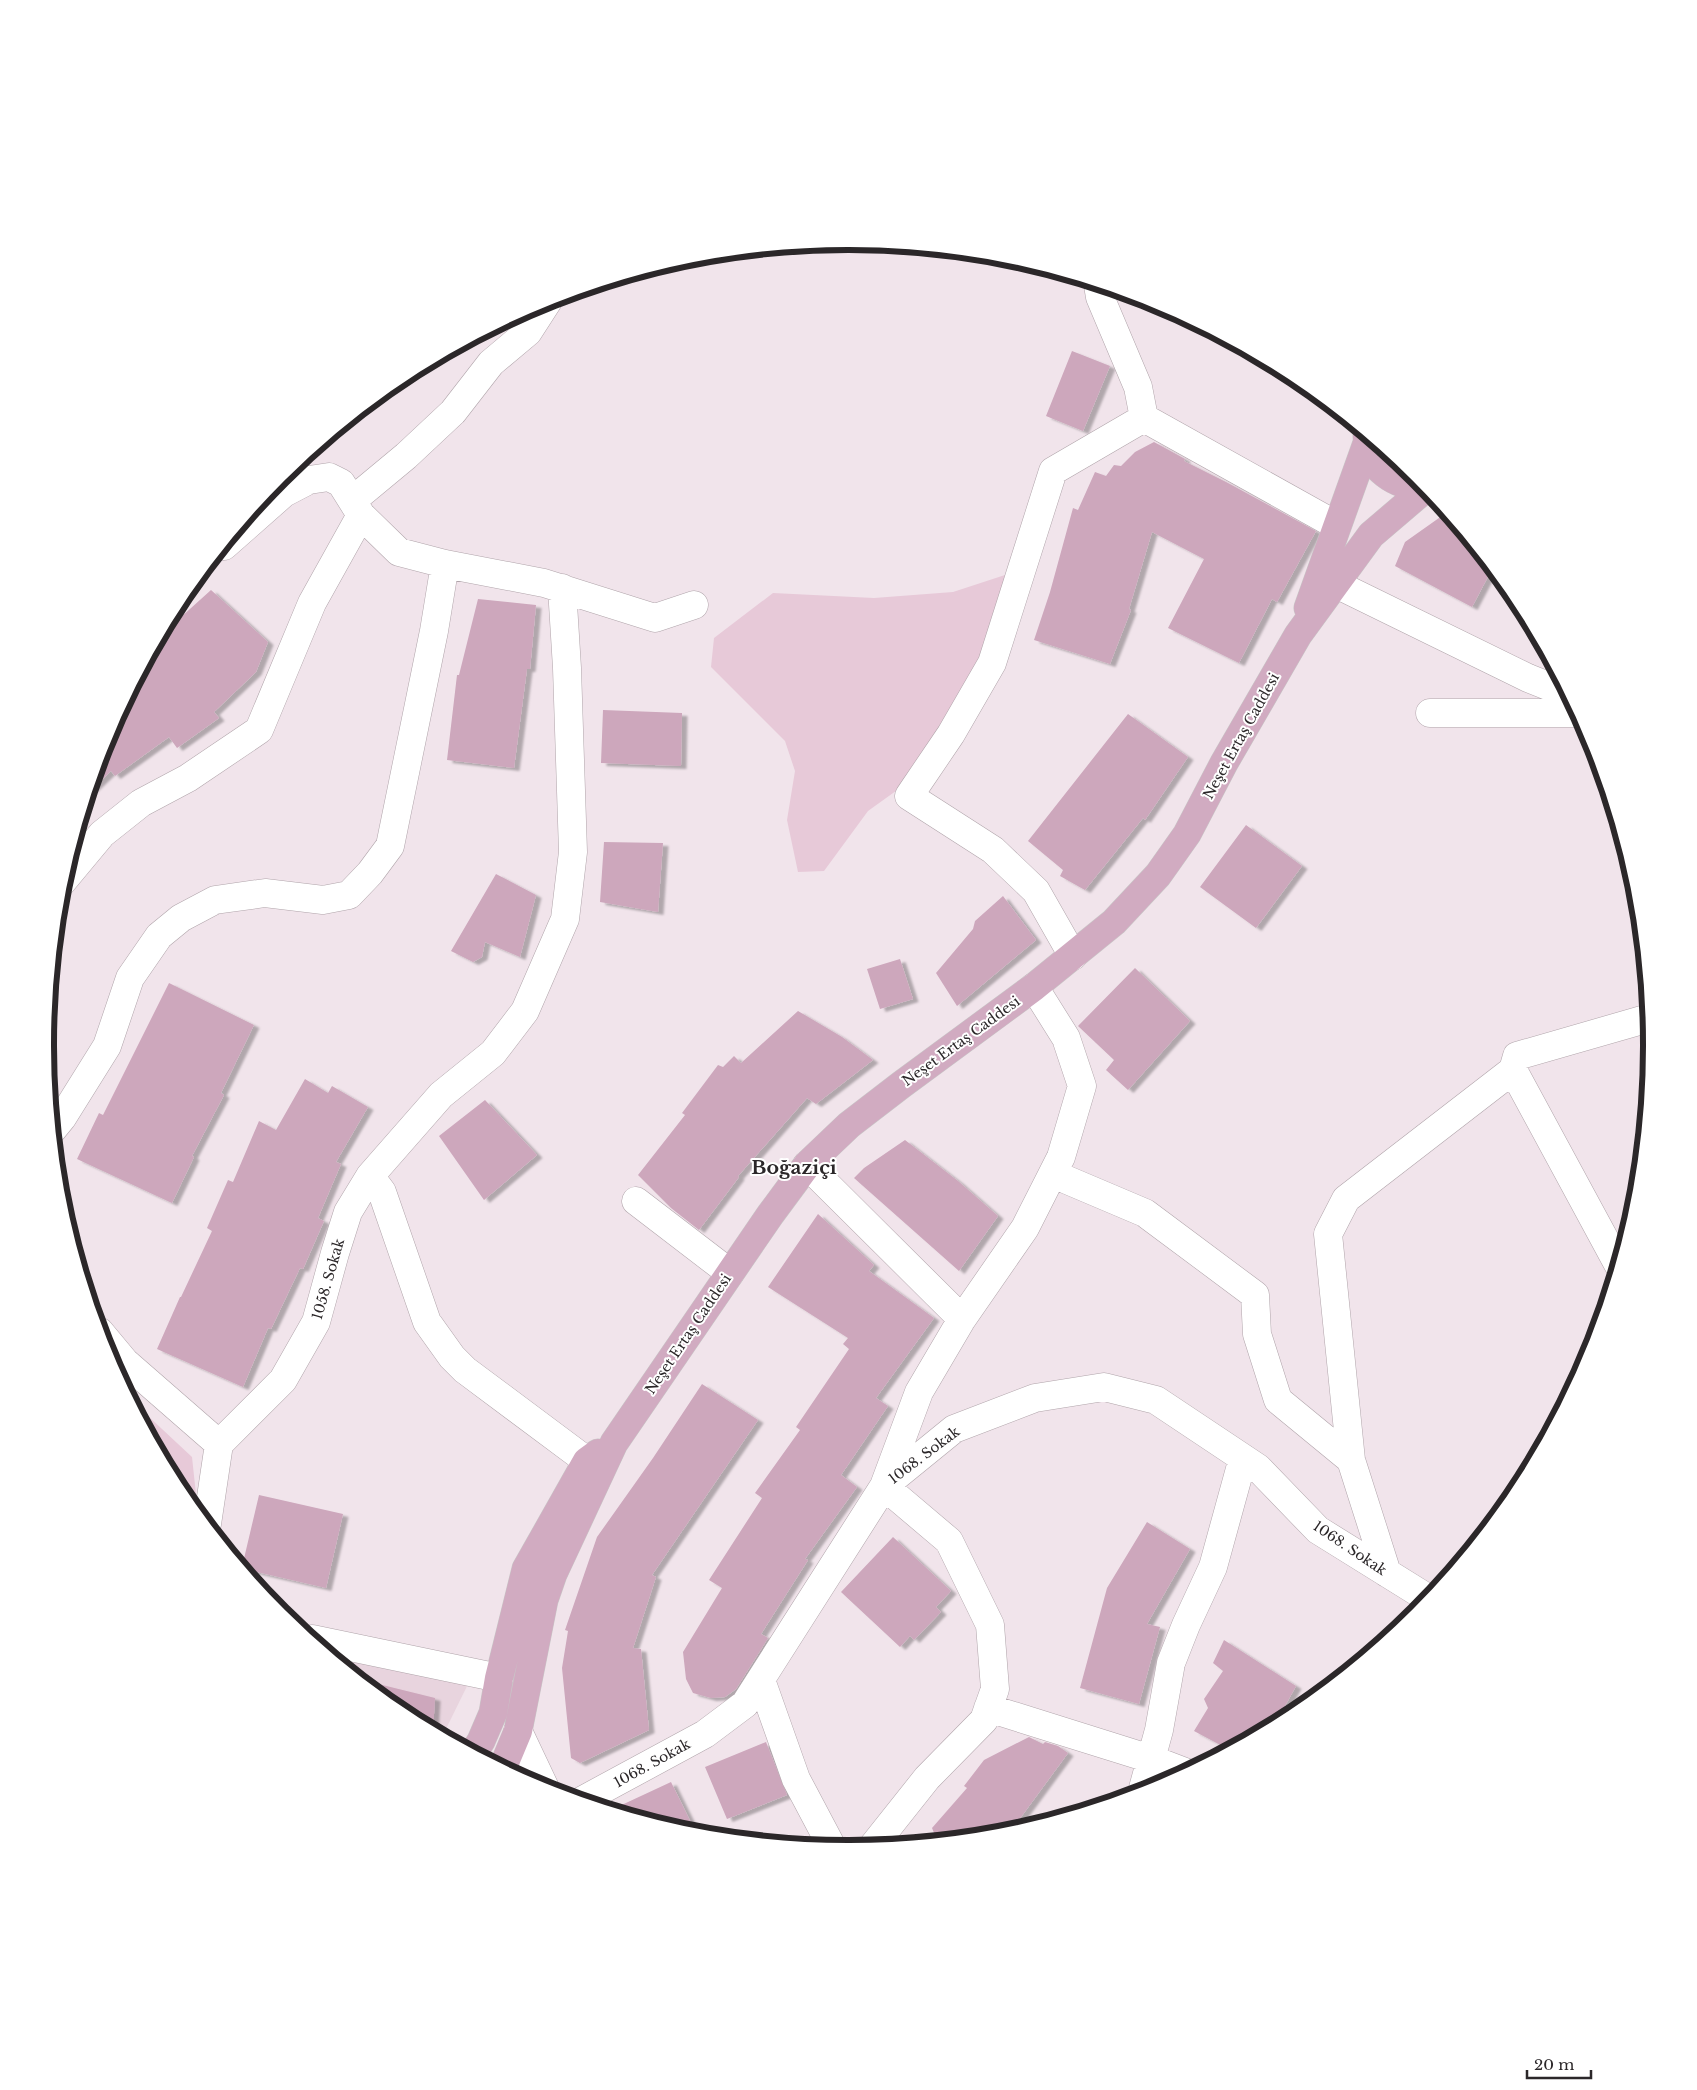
<svg xmlns="http://www.w3.org/2000/svg" width="1697" height="2090" viewBox="0 0 1697 2090" font-family="'Libre Baskerville',serif">
<style>
.built{fill:#e8d4de}
.green{fill:#e7c9d8}
.building{fill:#cda7bc;filter:url(#shadow)}
.lines{fill:none;stroke-linecap:round;stroke-linejoin:round}
.minor-casing{stroke:#b0a4aa;stroke-width:29}
.major-casing{stroke:#c8c7c7;stroke-width:29}
.minor{stroke:#fff;stroke-width:28}
.major{stroke:#d1abc1;stroke-width:28}
.labels{text-anchor:middle;dominant-baseline:central;stroke-width:4;stroke-linejoin:round;paint-order:stroke}
.street-label{font-size:14px;fill:#2b2729;stroke:#fff}
.district-label{font-size:19px;font-weight:bold;fill:#2b2729;stroke:#fff}
.rim{fill:none;stroke:#2b2729;stroke-width:6}
</style>
<defs>
<filter id="shadow"><feDropShadow dx="5.5" dy="3" stdDeviation="1" flood-color="#0004"/></filter>
</defs>
<rect width="100%" height="100%" fill="#f1e4eb"/>
<path class="built" d="M331,1655l140,23 -28,57 -41,-22z"/>
<path class="green" d="M1005,575l-15,74 -83,134 -39,28 -44,60 -26,1 -11,-52 8,-49 -10,-30 -74,-74 3,-29 59,-45 101,5 79,-6z
M132,1401l60,56 6,56 -18,-22z"/>
<path class="building" d="M1072,351l38,15 -27,65 -37,-15z
M1154,442l31,17 -1,2 42,21 90,49 -39,71 -5,-3 -33,64 -71,-35 36,-69 -52,-27 -23,77 2,1 -21,54 -76,-24 16,-48 23,-84 5,2 17,-38 11,4 8,-11 7,1 14,-14z
M1446,513l46,56 -20,38 -77,-41 10,-24z
M211,590l57,52 -12,30 -42,40 5,6 -42,30 -8,-11 -54,39 -4,-5 -21,20 16,-54 54,-101z
M478,599l58,6 -6,64h-3l-13,99 -67,-8 10,-85h2z
M603,710l79,3 -1,53 -80,-3z
M1128,714l60,43 -43,63 -2,-2 -58,72 -25,-14 3,-6 -35,-29z
M1246,825l56,41 -46,62 -56,-41z
M604,842l59,1 -5,69 -58,-10z
M496,874l40,21 -16,62 -35,-15 -3,15 -9,5 -22,-11z
M1003,896l33,44 -79,66 -21,-33 37,-44 2,-8z
M900,959l13,40 -33,10 -13,-40z
M1135,968l55,53 -62,69 -22,-20 8,-10 -36,-34z
M169,983l85,42 -33,68 3,2 -32,61 2,1 -22,46 -95,-44 22,-46 4,2z
M798,1011l44,26 31,23 -57,44 -9,-6 -69,78 1,1 -40,53 -28,-22 -33,-33 47,-60 -3,-2 36,-48 5,2 11,-11 7,7z
M305,1079l23,14 4,-7 36,21 -32,55 5,2 -23,54 6,3 -21,48 -3,-1 -29,61 -3,-1 -25,59 -86,-38 23,-52h1l31,-66 -5,-3 21,-48 5,2 26,-61 17,9z
M485,1100l52,55 -53,45 -45,-64z
M905,1140l53,41 40,35 -39,55 -105,-93 10,-10z
M818,1214l56,51 -5,6 65,47 -58,80 12,8 -47,69 16,12 -52,72 3,1 -47,74 7,4 -32,51 -11,8 -14,1 -18,-5 -7,-14 -3,-27 39,-64 -13,-8 53,-82 -7,-5 45,-63 -4,-3 53,-78 -6,-5 5,-6 -80,-51z
M702,1384l56,36 -106,155 4,2 -23,71 8,1 8,81 -69,33 -9,-5 -9,-90 6,-37 -3,-1 32,-93 56,-79z
M259,1495l84,19 -17,74 -82,-19 -2,-2z
M1147,1522l43,27 -43,75 13,3 -21,77 -59,-16 27,-100z
M893,1537l58,54 -15,16 5,5 -27,28 -4,-4 -10,11 -59,-55z
M1224,1640l72,46 -21,38 -47,25 -34,-18 14,-23 -4,-9 19,-28 -10,-8z
M362,1680l73,18 -2,32 -31,-17z
M1029,1737l14,7 2,-2 13,4 10,7 -58,79 -73,8 -5,-12 35,-40 -3,-2 20,-26z
M766,1742l21,53 -60,24 -22,-52z
M671,1782l25,51 -83,-24z"/>
<g class="lines">
<defs>
<path id="minor" d="M1144,418l192,107
M353,500l53,-44 47,-44 38,-49 37,-31 20,-31
M224,546l60,-53 25,-13 20,-3 12,6 20,32 38,37 46,12 99,19 111,35 39,-13
M1336,584l192,94 40,16
M1430,713h148
M62,882l40,-48 39,-31 47,-25 71,-48 53,-127 49,-88
M1073,956l-37,-65 -43,-41 -84,-54 42,-62 41,-71 61,-192 91,-53 -6,-31 -38,-90 -2,-12
M1513,1070l105,194
M53,1129l9,-11 45,-72 23,-68 29,-42 22,-18 34,-18 50,-7 58,7 26,-5 21,-22 20,-27 44,-215 11,-67
M807,1165l155,154
M1053,1174l92,39 110,82 2,39 21,66 73,60 36,113
M370,1176l12,16 45,130 25,35 13,13 122,91
M636,1201l94,72
M100,1332l25,30 94,82
M219,1444l64,-64 33,-58 19,-69 13,-41 22,-36 71,-81 52,-42 32,-42 40,-92 8,-67 -6,-184 -5,-80
M1351,1460l-23,-226 18,-35 167,-129 4,-14 132,-38
M207,1524l12,-80
M312,1639l187,39
M761,1680l35,99 36,68
M988,1708l163,51 34,13
M518,1731l27,57
M1142,1792l17,-62 12,-67 15,-38 27,-58 30,-109
M583,1800l122,-66 40,-30 139,-218 70,-57 81,-31 69,-11 52,13 102,68 60,62 111,69
M873,1846l54,-68 57,-58 11,-31 -5,-64 -41,-84 -65,-55 35,-94 43,-73 63,-91 36,-71 21,-71 -16,-48 -32,-51"/>
<path id="major" d="M1367,436c1,34 28,50 59,52
M1308,608l59,-165
M474,1752l7,-11 12,-28 6,-35 27,-109 61,-108 11,-8
M503,1767l15,-36 26,-131 9,-26 61,-131 156,-228 37,-50 42,-40 52,-40 133,-98 80,-65 44,-47 29,-41 37,-71 74,-128 73,-100 55,-47"/>
</defs>
<use href="#minor" class="minor-casing"/>
<use href="#major" class="major-casing"/>
<use href="#minor" class="minor"/>
<use href="#major" class="major"/>
</g>
<g class="labels">
<g class="street-label">
<text transform="translate(1241 736) rotate(-61)">Neşet Ertaş Caddesi</text>
<text transform="translate(961 1041) rotate(-36)">Neşet Ertaş Caddesi</text>
<text transform="translate(328 1279) rotate(-74)">1058. Sokak</text>
<text transform="translate(688 1334) rotate(-56)">Neşet Ertaş Caddesi</text>
<text transform="translate(924 1455) rotate(-37)">1068. Sokak</text>
<text transform="translate(1350 1548) rotate(34)">1068. Sokak</text>
<text transform="translate(652 1763) rotate(-29)">1068. Sokak</text>
</g>
<g class="district-label">
<text x="794" y="1167">Boğaziçi</text>
</g>
</g>
<path d="M0 0H1697V2090H0ZM848 250H849A794 794 0 0 1 1643 1044V1046A794 794 0 0 1 849 1840H848A794 794 0 0 1 54 1046V1044A794 794 0 0 1 848 250Z" fill="#fff" fill-rule="evenodd"/>
<path class="rim" d="M848 250H849A794 794 0 0 1 1643 1044V1046A794 794 0 0 1 849 1840H848A794 794 0 0 1 54 1046V1044A794 794 0 0 1 848 250Z"/>
<path d="M1527 2070v8h64v-8" fill="none" stroke="#2b2729" stroke-width="2.5"/>
<text x="1534" y="2070" font-size="15" fill="#2b2729" stroke="#ffffff" stroke-width="4" paint-order="stroke">20 m</text>
</svg>
